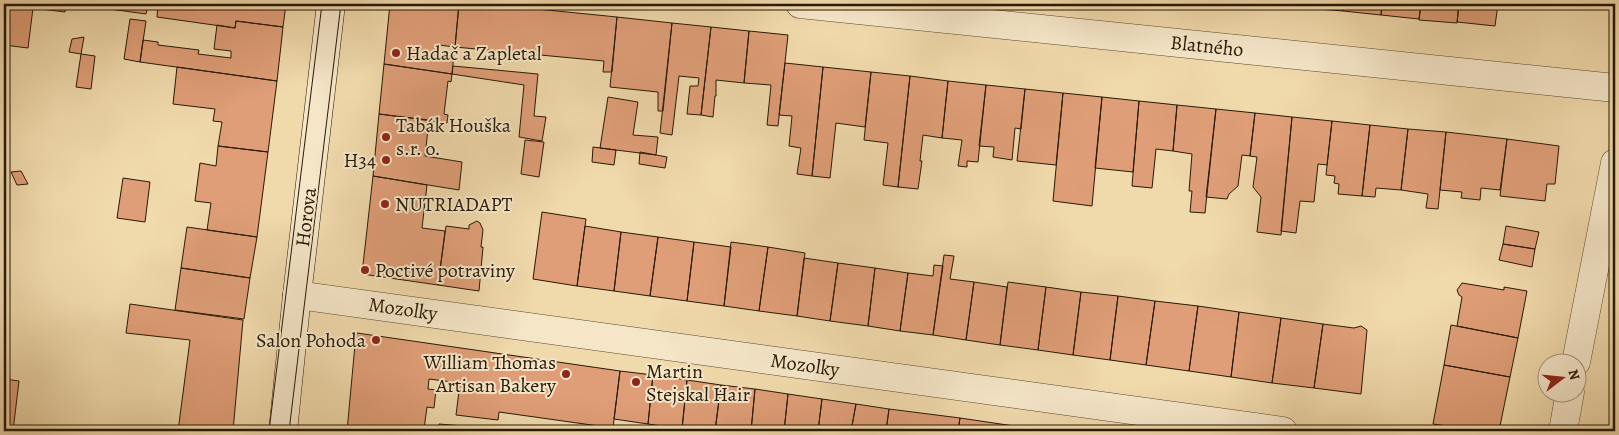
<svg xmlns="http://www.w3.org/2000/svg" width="1619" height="435" viewBox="0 0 1619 435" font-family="Alegreya,serif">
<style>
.building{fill:#df9e77;stroke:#271906}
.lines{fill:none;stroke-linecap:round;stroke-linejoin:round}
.street-casing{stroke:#59492f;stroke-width:29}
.secondary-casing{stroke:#271906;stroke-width:29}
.street{stroke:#f5e6c8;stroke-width:28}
.secondary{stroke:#f5e6c8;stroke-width:28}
.tram{stroke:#271906;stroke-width:1}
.poi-dot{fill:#8f2418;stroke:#f5e6c8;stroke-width:2}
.labels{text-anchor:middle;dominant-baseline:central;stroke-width:4;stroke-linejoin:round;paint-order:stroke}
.street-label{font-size:20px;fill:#271906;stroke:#f5e6c8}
.poi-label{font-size:20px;fill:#271906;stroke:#f5e6c8;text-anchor:start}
</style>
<rect width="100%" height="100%" fill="#f0d9ab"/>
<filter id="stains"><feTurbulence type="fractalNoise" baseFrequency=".004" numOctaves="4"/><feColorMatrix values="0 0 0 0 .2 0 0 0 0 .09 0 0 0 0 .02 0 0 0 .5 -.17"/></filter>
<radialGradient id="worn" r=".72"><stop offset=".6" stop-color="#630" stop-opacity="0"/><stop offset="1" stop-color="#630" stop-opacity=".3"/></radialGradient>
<path class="building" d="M7,4h59l-1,8 -32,-4 -5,40 -24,-3v-33l2,1z
M89,4h59l-2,10 -58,-8z
M158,4h39l32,4v-4h57l-3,23 -47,-6 -1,7 -78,-11z
M390,4h69l-4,43 -16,-2 -1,7 16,2 -2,20 -68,-10z
M459,4h28l130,13 -5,55h-9l1,-11 -149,-14z
M1271,4h35v4z
M1306,4h37v7l-37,-3z
M1343,4h39l-1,11 -38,-4z
M1382,4h39l-2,15 -38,-4z
M1421,4h38l-2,19 -38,-3z
M1459,4h39l-3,22 -38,-4z
M617,17l55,6 -9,88h-5v-19l-48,-5z
M130,19l16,2 -6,41 -16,-3z
M236,21l47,6 -6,54 -137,-19 3,-22 15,2v3l41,5 -1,4 33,4v-7l-17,-2 3,-24 18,3z
M672,23l39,4 -10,88 -14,-1 3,-28h8l1,-8 -20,-2 -7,59 -12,-2z
M711,27l38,4 -5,52 -28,-3v16h-1l-2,21 -12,-2z
M749,31l39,4 -10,91 -11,-1 4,-40 -27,-2z
M84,37l-3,17 -12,-2 3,-13z
M81,54l14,2 -4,33 -15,-2z
M785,63l38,4 -11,109 -15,-2 4,-26 -12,-2 3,-30 -13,-1z
M384,64l68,10 -1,8 -3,-1 -4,33 4,1 -1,8 -68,-9z
M453,66l85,8 -4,42 12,1 -4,24 -23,-4 5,-52 -72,-11z
M177,67l100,14 -9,71 -50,-6 4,-24 -9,-1 2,-12 -42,-5z
M823,67l48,5 -6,55 -29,-4 -6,55 -18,-2z
M871,72l39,4 -12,111 -15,-2 5,-42 -24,-3z
M910,76l38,5 -6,57 -19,-3 -3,26h2l-4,28 -20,-2z
M948,81l38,4 -8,77 -11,-1v6l-9,-1 4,-26 -20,-2z
M986,85l39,4 -4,40 -6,-1 -3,32 -19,-3 1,-10 -15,-1z
M1025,89l38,4 -7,72 -39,-4z
M1063,93l39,4 -10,109 -39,-5z
M608,97l30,5 -5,33 25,2 -2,18 -56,-7z
M1102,97l37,4 -6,71 -38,-4z
M1139,101l38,4 -4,46 -17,-2 -4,39 -20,-2z
M1177,105l39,4 -11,104 -15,-1 2,-21h-3l3,-37 -19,-3z
M1216,109l39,4 -5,43 -8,-1 -4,31 -9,8 -2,5 -21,-2z
M1255,113l37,4 -11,118 -24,-3 4,-35 -8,-10 4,-30 -7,-1z
M379,114l50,6 -4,36 37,6 -3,28 -86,-14z
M1292,117l40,4 -5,44 -9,-1 -4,38 -14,-1 -4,32 -15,-2z
M1332,121l38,4 -8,71 -24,-2 1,-10 -5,-1 1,-7 -9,-1z
M1370,125l38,4 -7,61 -25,-2 -1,9 -13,-1z
M1408,129l38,3 -8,77 -12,-1 2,-14 -27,-4z
M1446,132l61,7 -7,51 -19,-2 -1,12 -19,-2 1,-6 -22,-2z
M1507,139l52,7 -4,38h-8l-2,17 -45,-5z
M525,140l19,2 -5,35 -18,-3z
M218,146l50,6 -11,85 -50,-7 4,-27 -16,-2 5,-38 16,3z
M593,147l23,3 -2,15 -22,-3z
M640,152l27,5 -2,11 -26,-4z
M21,171l7,13 -11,1 -6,-13z
M373,176l54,9 -5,43 23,3 -7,54 -76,-11z
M123,178l27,4 -5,40 -28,-4z
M542,212l44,7 -9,67 -44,-7z
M477,221l3,2 3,7 -2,17h2l-4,44 -41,-6 8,-59 23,3v-4z
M585,226l36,6 -7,59 -37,-5z
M1506,226l33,6 -4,17 -32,-5z
M187,227l70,10 -7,41 -69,-10z
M621,232l37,5 -8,59 -36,-5z
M658,237l36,5 -7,59 -37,-5z
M694,242l37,5 -7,59 -37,-5z
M731,242l37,5 -9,64 -35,-5z
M1503,244l32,5 -3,18 -33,-7z
M768,247l37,6 -8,63 -38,-5z
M944,255l10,1 -4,23 24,3 -8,58 -33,-5z
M804,258l34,5 -8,58 -33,-5z
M838,263l37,5 -7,58 -38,-5z
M934,265l9,1 -10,69 -33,-4 8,-58 25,3z
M181,268l69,10 -6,41 -69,-9z
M875,268l33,5 -8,58 -32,-5z
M974,282l33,5 -7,58 -34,-5z
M1008,282l38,5 -8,63 -38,-5z
M1462,283l42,7v-3l23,4 -9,47 -61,-12 5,-29 -3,-2 -2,-5z
M1046,287l35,5 -8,63 -35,-5z
M1081,292l37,4 -8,64 -37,-5z
M1118,296l37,5 -9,64 -36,-5z
M1155,301l43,5 -9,65 -43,-6z
M130,304l113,16 -10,111h-55l12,-91 -64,-7z
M1198,306l41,6 -8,65 -42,-6z
M1239,312l42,6 -9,65 -41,-6z
M1281,318l42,6 -9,64 -42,-5z
M1323,324l31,4 7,-2 6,4 -6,64 -47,-6z
M1451,325l67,13 -8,39 -66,-12z
M357,333l263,38 -7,57 -114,-16 -1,8 -42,-5 4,-32 -31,-4 -1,10 8,1 -2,18 -7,-1 -3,22 15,1v-6l89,7h-181l9,-97z
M1444,365l66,12 -11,54h-18l-48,-7z
M620,371l33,4 -5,49 -34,-5z
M653,375l34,5 -5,49 -34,-5z
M4,379l15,2 -6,50h-9z
M687,380l34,5 -6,46h-22l-11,-2z
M721,385l34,4 -4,42h-36z
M755,389l33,5 -4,37h-33z
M788,394l34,5 -4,32h-34z
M822,399l34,5 -5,27h-33z
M856,404l33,5 -3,22h-35z
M889,409l71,9 -2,13h-72z
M960,418l54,8v5h-56z
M1014,426l36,5h-36z"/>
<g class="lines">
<defs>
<path id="street" d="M800,4l815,84
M297,295l986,136
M1576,362l39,-199
M1563,431l7,-39"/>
<path id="secondary" d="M283,431l14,-136 34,-291"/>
</defs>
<use href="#street" class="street-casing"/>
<use href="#secondary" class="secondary-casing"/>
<use href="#street" class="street"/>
<use href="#secondary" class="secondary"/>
<path class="tram" d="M269,431l53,-427
M289,431l52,-427"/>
</g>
<g class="poi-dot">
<circle cx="396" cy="53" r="5"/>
<circle cx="386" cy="137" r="5"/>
<circle cx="386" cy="160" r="5"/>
<circle cx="385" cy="204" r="5"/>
<circle cx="365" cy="270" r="5"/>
<circle cx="376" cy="340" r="5"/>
<circle cx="566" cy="374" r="5"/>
<circle cx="636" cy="382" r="5"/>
</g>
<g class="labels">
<g class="street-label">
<text transform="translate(1207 46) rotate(6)">Blatného</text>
<text transform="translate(306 217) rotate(-83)">Horova</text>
<text transform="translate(403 309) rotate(8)">Mozolky</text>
<text transform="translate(805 365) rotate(8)">Mozolky</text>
</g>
<g class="poi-label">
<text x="406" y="53">Hadač a Zapletal</text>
<text x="396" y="125">Tabák Houška<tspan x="396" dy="23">s.r. o.</tspan></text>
<text x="376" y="160" text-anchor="end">H34</text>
<text x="395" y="204">NUTRIADAPT</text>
<text x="375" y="270">Poctivé potraviny</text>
<text x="366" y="340" text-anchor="end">Salon Pohoda</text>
<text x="556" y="362" text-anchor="end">William Thomas<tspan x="556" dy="23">Artisan Bakery</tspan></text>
<text x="646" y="371">Martin<tspan x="646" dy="23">Stejskal Hair</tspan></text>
</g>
</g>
<rect width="1619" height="435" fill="none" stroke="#f0d9ab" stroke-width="20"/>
<rect x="5" y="5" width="1609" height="425" fill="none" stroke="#271906" stroke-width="2.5"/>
<rect x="10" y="10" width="1599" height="415" fill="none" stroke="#271906"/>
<g transform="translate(1562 378) rotate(74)"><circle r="24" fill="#f5e6c8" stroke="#a3947a"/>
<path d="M0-4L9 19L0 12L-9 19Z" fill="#8f2418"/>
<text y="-8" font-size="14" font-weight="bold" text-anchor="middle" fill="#271906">N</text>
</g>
<rect width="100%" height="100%" filter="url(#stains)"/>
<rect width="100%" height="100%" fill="url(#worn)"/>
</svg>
